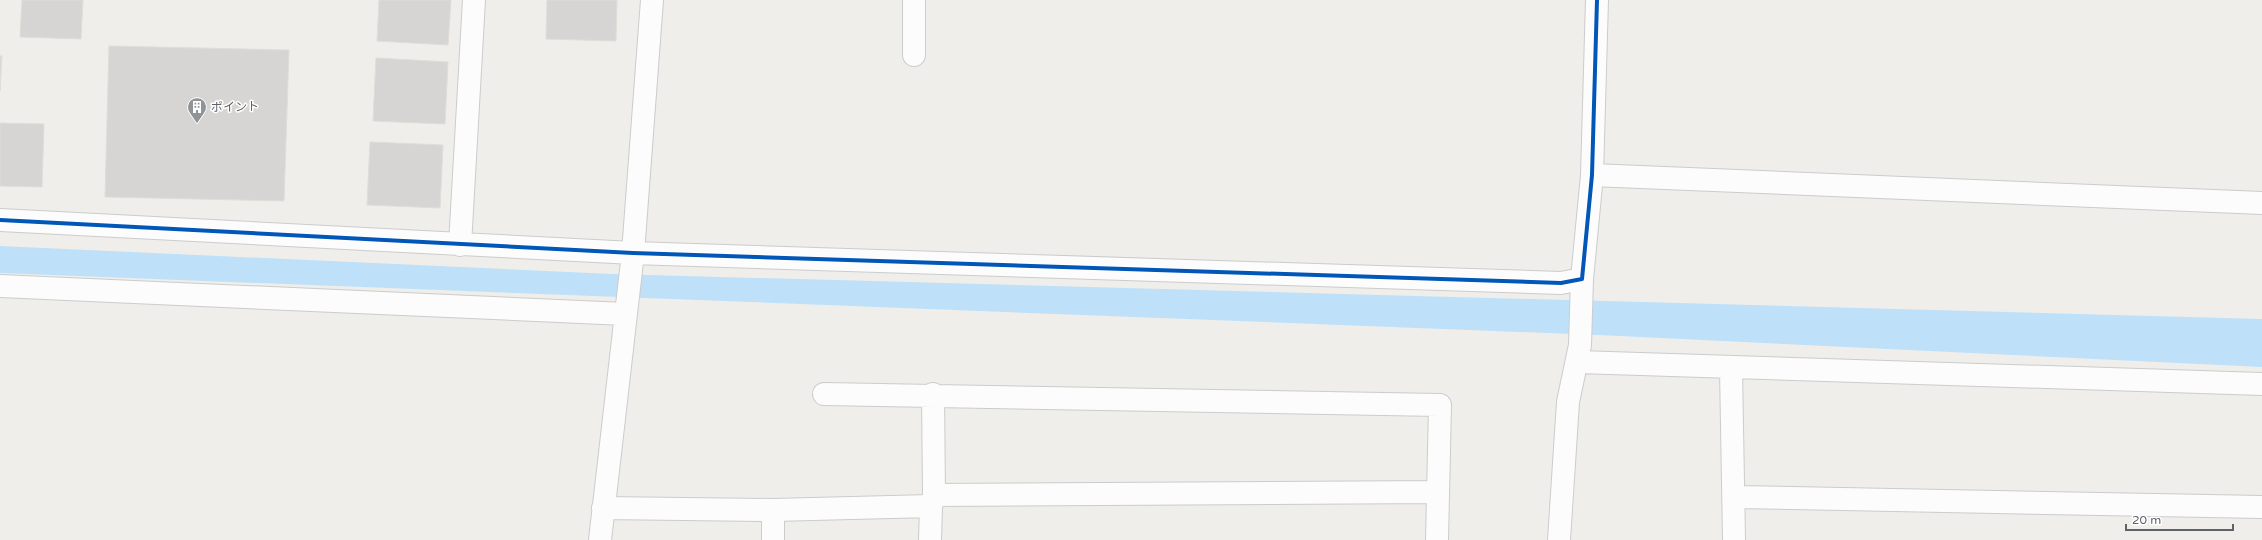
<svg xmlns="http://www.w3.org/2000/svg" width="2262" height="540" viewBox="0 0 2262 540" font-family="'Varela Round','Noto Sans JP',sans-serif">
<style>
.water{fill:#bfe0f9}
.building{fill:#d6d5d3;stroke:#deddd9}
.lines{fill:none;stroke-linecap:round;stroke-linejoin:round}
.street-casing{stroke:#cbcccc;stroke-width:24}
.street{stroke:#fdfcfc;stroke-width:22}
.cycleway-casing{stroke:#fff;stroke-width:6}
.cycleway{stroke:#0057b8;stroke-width:4}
.labels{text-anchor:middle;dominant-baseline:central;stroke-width:3;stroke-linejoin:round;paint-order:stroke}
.poi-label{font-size:12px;fill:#5f6368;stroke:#fff;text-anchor:start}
</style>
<rect width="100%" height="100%" fill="#efeeea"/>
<path class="water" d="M0,246l612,28 1650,45v48l-663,-32 -1599,-62z"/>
<path class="building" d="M22,0h61l-2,39 -61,-2z
M379,0h72l-3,45 -71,-4z
M547,0h70l-1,41 -70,-2z
M109,46l180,4 -5,151 -179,-4z
M0,56h2l-2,35z
M376,58l72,4 -3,62 -72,-3z
M0,123l44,1 -2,63 -42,-1z
M370,142l73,3 -3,63 -73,-3z"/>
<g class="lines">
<defs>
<path id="street" d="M914,0v55
M1592,175l670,28
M0,220l633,33 928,30 21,-4 10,-104 5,-175
M460,245l14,-245
M0,286l625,28
M1578,362l684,22
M1731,368l3,172
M824,394l616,11 -3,135
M934,495l504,-3
M1734,497l528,10
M603,508l170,2 158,-4
M600,540l33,-287 19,-253
M773,540v-30
M930,540l1,-34 3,-11 -1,-101
M1559,540l9,-138 12,-57 2,-66"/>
</defs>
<use href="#street" class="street-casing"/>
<use href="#street" class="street"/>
<defs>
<path id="cycleway" d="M0,220l633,33 928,30 21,-4 10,-104 5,-175"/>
</defs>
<use href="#cycleway" class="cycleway-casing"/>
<use href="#cycleway" class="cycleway"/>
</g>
<defs>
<symbol id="building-pin" viewBox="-11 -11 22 30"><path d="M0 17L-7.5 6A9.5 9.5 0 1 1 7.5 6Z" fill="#919496" stroke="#fff"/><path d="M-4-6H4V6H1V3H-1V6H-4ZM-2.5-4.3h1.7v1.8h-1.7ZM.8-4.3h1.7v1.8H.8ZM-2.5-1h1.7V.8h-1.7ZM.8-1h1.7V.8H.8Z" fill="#fff"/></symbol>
</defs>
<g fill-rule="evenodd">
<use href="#building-pin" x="186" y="96" width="22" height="30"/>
</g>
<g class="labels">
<g class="poi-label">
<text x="211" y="107">ポイント</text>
</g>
</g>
<path d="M2126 524v6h107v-6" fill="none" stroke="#5f6368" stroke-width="2"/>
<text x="2132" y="524" font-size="12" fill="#5f6368" stroke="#ffffff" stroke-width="3" paint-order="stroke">20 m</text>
</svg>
